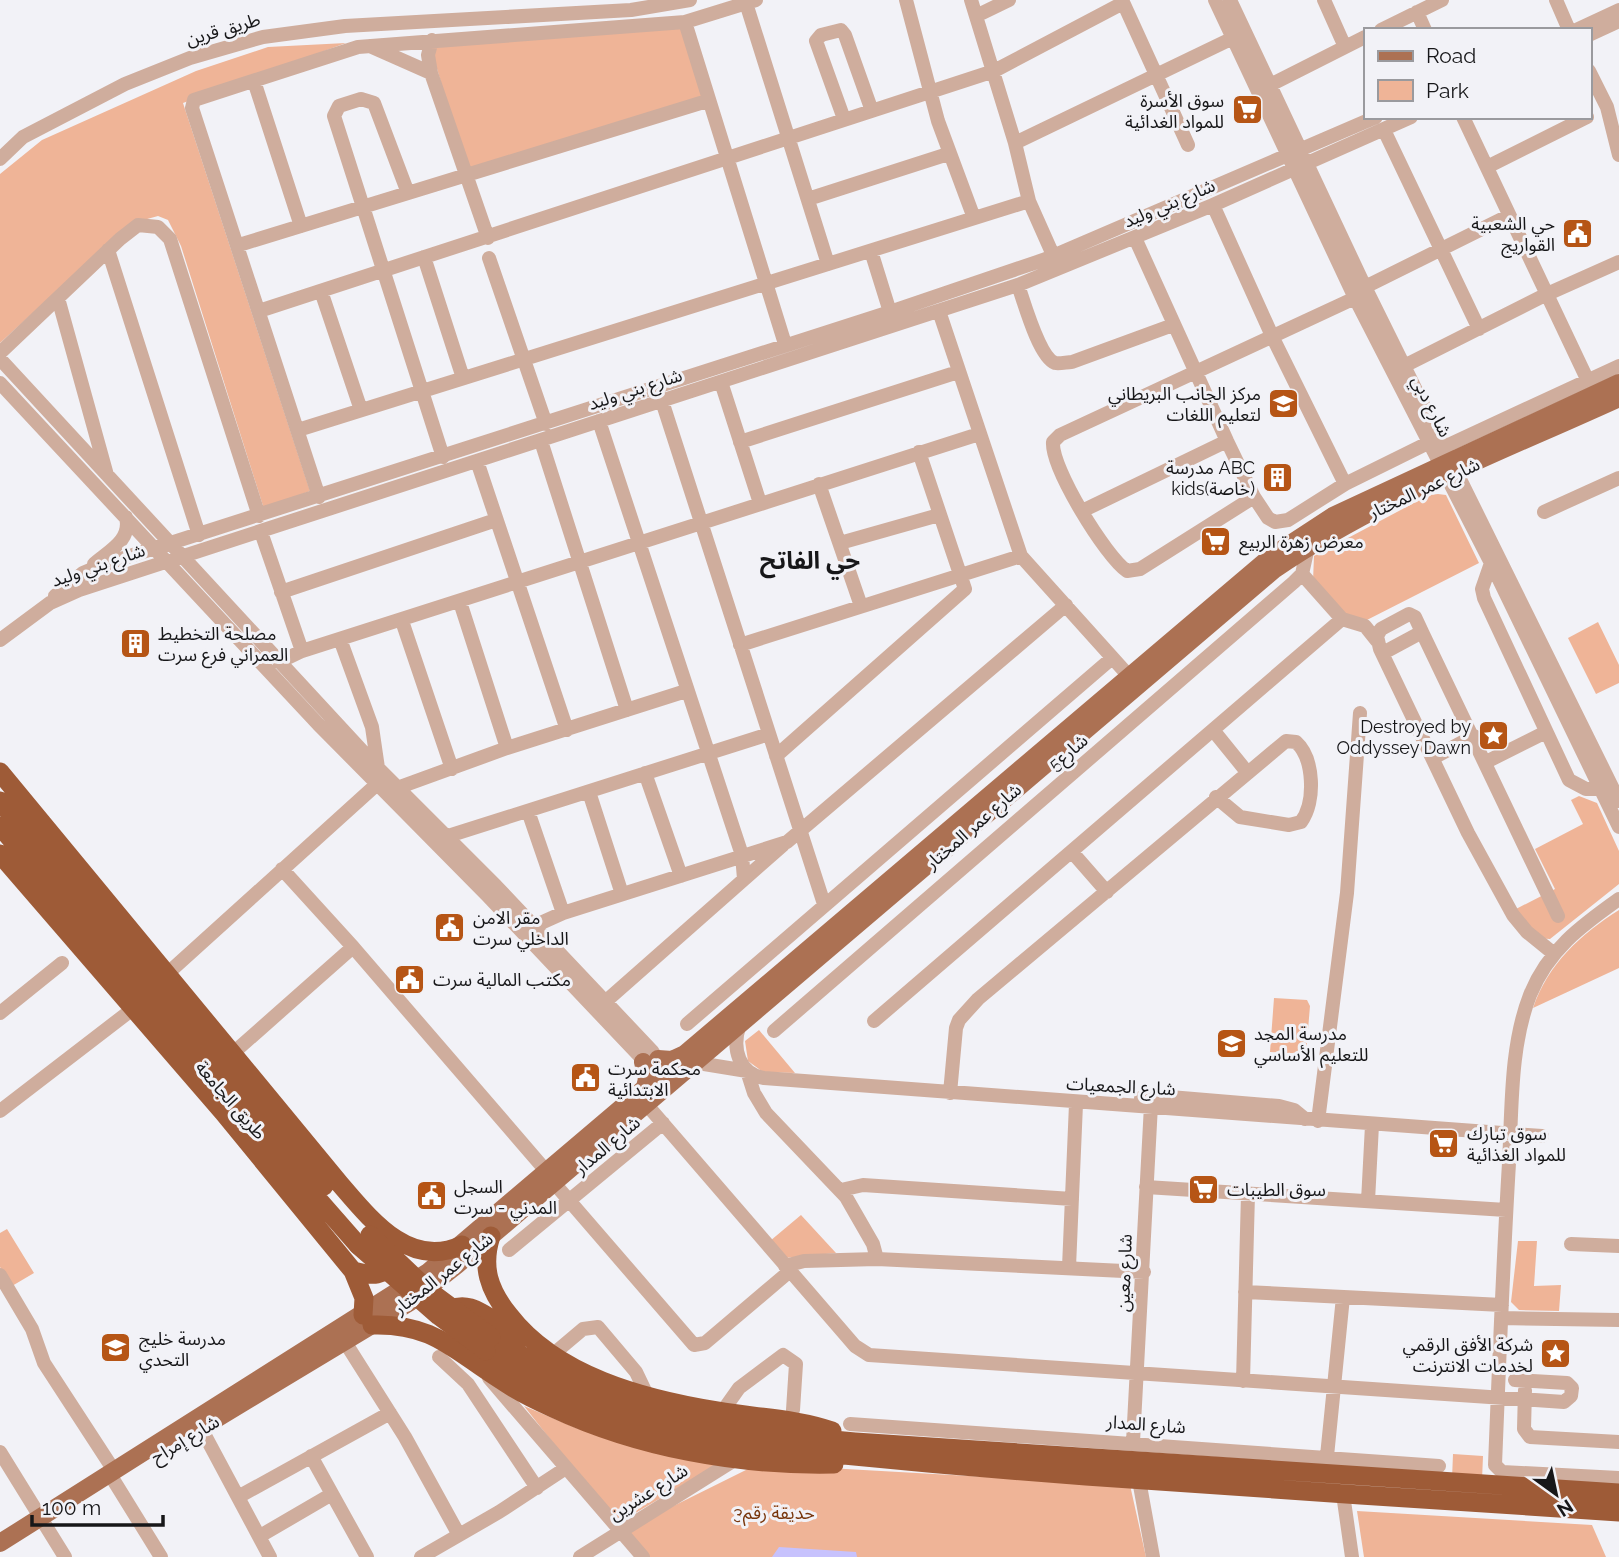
<svg xmlns="http://www.w3.org/2000/svg" width="1619" height="1557" viewBox="0 0 1619 1557" font-family="Raleway,'Noto Sans Arabic',sans-serif">
<style>
.green{fill:#efb497}
.water{fill:#c7c2fd}
.lines{fill:none;stroke-linecap:round;stroke-linejoin:round}
.minor{stroke:#cfad9d;stroke-width:14}
.major{stroke:#ac7153;stroke-width:18}
.highway{stroke:#9e5b37;stroke-width:19}
.highway-bridge{stroke:#9e5b37;stroke-width:19}
.labels{text-anchor:middle;dominant-baseline:central;stroke-width:6;stroke-linejoin:round;paint-order:stroke}
.street-label{font-size:18px;fill:#171719;stroke:#f2f2f7}
.poi-label{font-size:18px;fill:#171719;stroke:#f2f2f7;text-anchor:start}
.park-label{font-size:18px;fill:#79370d;stroke:#f2f2f7}
.district-label{font-size:24px;font-weight:bold;fill:#171719;stroke:#f2f2f7}
</style>
<rect width="100%" height="100%" fill="#f2f2f7"/>
<path class="green" d="M684,22l25,80 -240,77 -38,-131z
M346,43l-163,60 127,388 -46,18 -83,-263 -13,-26 -10,-4 -18,5 -23,15 -117,107v-169l42,-34 154,-69 72,-24z
M1438,494l8,1 33,68 -118,60 -14,-3 -34,-39 1,-25 115,-61z
M1598,622l21,43v18l-23,11 -28,-56z
M1579,796l18,7 22,48v33l-69,55c-14,0 -28,-18 -34,-30l39,-20 -20,-40 48,-25 -12,-24z
M1619,910v58l-86,40c15,-44 48,-74 86,-98z
M1274,998l33,2 3,6 -4,48 -36,-2z
M759,1030l36,43 -32,-1 -15,-11 -3,-20z
M801,1215l35,38 -51,5 -15,-17z
M7,1229l27,44 -22,13 -12,-19v-34z
M1518,1241h19l-3,45 27,-1 -2,26 -40,-1 -8,-8z
M524,1406l52,22 142,36 -101,60z
M1453,1454l30,2 -1,24 -30,-1z
M758,1464l372,21 16,72h-503l-22,-25z
M1357,1511l235,14 14,32h-242z"/>
<path class="water" d="M779,1547l77,5 1,5h-85z"/>
<g class="lines">
<path class="minor" d="M906,0l32,121 36,97
M971,0l44,143 14,58 28,63
M1122,0l66,145
M1215,0l140,298 136,265 128,264
M1230,0l135,287 254,514
M1324,0l21,47
M1556,0l13,30
M746,3l82,261
M1417,12l8,18
M976,16l33,-16
M685,22l100,322
M1381,30l61,-30
M1576,30l43,-20
M1589,35l30,-14
M432,40l-4,15 3,18 57,165
M370,46l61,27
M1589,71l18,36 12,48
M254,81l47,145
M1270,85l95,-48
M1463,117l125,264
M844,119l-28,-78 5,-6 20,-5 4,5 27,76
M1384,130l95,199
M1015,143l218,-105
M0,159l23,-22 102,-53 65,-26 73,-21 82,-11 286,-16 59,-10
M1487,167l100,-50
M408,193l-34,-90 -13,-4 -22,7 -5,10 109,341
M808,199l140,-45
M1213,205l60,133 72,146
M1135,238l92,203 27,56 14,21 7,4 13,-2 57,-36 83,-41
M239,245l468,-144
M108,250l91,285
M871,251l19,61
M424,257l39,121
M489,258l57,166
M1018,285c6,17 21,72 37,78 5,1 12,-1 17,-1l101,-37
M1365,287l143,-71
M321,291l40,119
M58,298l49,177
M259,311l735,-240 129,-68
M939,311l82,245 107,119
M0,353l120,-114 18,-14 20,2 12,12 89,277
M0,359l378,409 118,118 156,165 11,18
M1404,366l141,-71 74,-33
M721,382l39,121
M0,383l318,341 169,171 163,172
M662,401l162,503
M599,421l143,434 2,24
M298,430l731,-229
M541,441l86,269
M740,442l218,-70
M1444,447l175,-81
M477,461l90,269
M819,484l42,122
M319,497l-127,-389 2,-8 164,-53 327,-25 71,-22
M1254,497l-114,72 -13,2c-21,-14 -76,-103 -74,-129l7,-7 295,-137
M1082,511l145,-70
M1544,512l75,-34
M261,532l41,119
M840,543l99,-28
M1491,563l-9,26 2,9 85,182 17,9h20
M94,564c15,-13 38,-24 32,-47
M1302,574l40,45 23,7 12,15
M281,592l215,-72
M55,596l28,-23 19,-8 788,-253 156,-53 330,-142
M460,602l47,146
M402,621l50,148
M1422,632l136,284
M340,639l32,88 6,41
M0,640l50,-37 29,-13 939,-305 195,-80 198,-88
M740,645l281,-89
M1383,653l39,-21 -7,-15 -6,-3 -28,15 -4,7 3,13 88,184 45,82 14,17 26,21
M279,662l23,-11 677,-217
M1213,730l34,42
M776,756l189,-167 -46,-137
M1433,758l41,-22
M1486,762l60,-30
M645,773l36,103
M397,788l110,-40 179,-57
M589,792l33,102
M528,811l35,102
M445,837l324,-103
M1072,852l35,40
M282,869l71,78 194,225
M1619,899c-38,27 -71,51 -89,96 -20,51 -18,113 -21,168 -6,101 -10,201 -14,302l7,7 117,6
M534,926l29,-13 224,-71 279,-237
M167,974l209,-189
M605,1002l178,-157
M0,1013l62,-50
M874,1021l468,-402
M687,1024l424,-365
M739,1027c-7,22 0,47 25,51l778,58
M774,1031l520,-449 8,-8 6,-27
M232,1054l121,-107
M693,1058l5,5 49,8 7,22 12,20 80,84 27,47 4,15
M950,1093l6,-65 3,-8 19,-21 308,-258 10,1c18,16 20,60 5,80l-12,3 -49,-8 -24,-20
M1141,1098l17,-2 121,10 15,4 11,9
M647,1105l208,241 14,9 695,47 7,-6 1,-8 -5,-5 -52,-3
M0,1111l134,-103
M1318,1121l29,-228 13,-180
M554,1183l140,162 11,-2 85,-72
M1146,1187l360,23
M841,1190l22,-5 209,14
M1368,1201l4,-76
M1571,1244l48,2
M509,1250l154,-127
M785,1266l19,-5 73,-2 267,13
M1069,1267l7,-163
M0,1275l32,54 12,34 69,106
M1245,1292l257,13
M1501,1318l118,2
M345,1342l60,95 54,98
M551,1356l32,-27 15,-2 38,45 11,23
M439,1357l29,27 69,104
M489,1378l154,179
M1243,1381l5,-187
M1525,1390l-1,39 6,8 89,5
M722,1412l17,-24 44,-33 13,9 -3,46
M850,1424l589,42
M201,1428l69,129
M1133,1442l18,-337
M0,1452l65,105
M311,1456l56,101
M1327,1456l16,-159
M1139,1480l14,77
M114,1481l47,76
M1343,1494l9,63
M238,1497l152,-84
M260,1536l72,-42
M421,1557l78,-45 67,-44
M580,1557l156,-98"/>
<path class="major" d="M658,1059l14,1 13,-6
M643,1062l4,17 -3,12
M201,1428l209,-126 47,-37 818,-696c106,-72 228,-118 344,-171
M0,1543l428,-271 841,-714 64,-42 286,-133"/>
<path class="highway" d="M0,772l340,412c31,36 70,86 122,61
M0,801l324,385
M0,826l208,248 150,171
M0,854l223,258 130,159 11,27 -1,17
M491,1236c-10,31 -2,54 18,79 47,61 134,84 208,96 38,7 78,7 115,20
M353,1271c18,5 33,7 42,-13
M443,1317c24,-29 55,12 79,21
M372,1325c61,-2 81,25 129,55 16,11 34,20 52,28 86,40 186,58 281,56
M491,1337c121,77 224,93 364,105l764,51
M486,1351c116,78 223,90 358,104 80,8 161,15 242,21 178,13 355,24 533,36"/>
<path class="highway-bridge" d="M370,1235l59,56 62,46
M358,1245l81,71 47,35"/>
</g>
<defs>
<symbol id="supermarket-square" viewBox="-11 -11 22 22"><rect x="-9" y="-9" width="18" height="18" rx="4" fill="#b65515" stroke="#f2f2f7"/><path d="M-6-5.5h2.5l.6 2H6L4.5 2H-2.5L-4.4-4H-6ZM-1.5 3.2a1.3 1.3 0 1 0 .1 0ZM3 3.2a1.3 1.3 0 1 0 .1 0Z" fill="#fff"/></symbol>
<symbol id="civic-square" viewBox="-11 -11 22 22"><rect x="-9" y="-9" width="18" height="18" rx="4" fill="#b65515" stroke="#f2f2f7"/><path d="M-.6-6.5H3V-4.5H.6V-3L4-1V1h2V6H-6V1h2V-1L-.6-3ZM-1.2 2.5V6h2.4V2.5Z" fill="#fff"/></symbol>
<symbol id="school-square" viewBox="-11 -11 22 22"><rect x="-9" y="-9" width="18" height="18" rx="4" fill="#b65515" stroke="#f2f2f7"/><path d="M0-5L7-2L0 1L-7-2ZM-4 1L0 2.5L4 1V4Q0 6-4 4Z" fill="#fff"/></symbol>
<symbol id="building-square" viewBox="-11 -11 22 22"><rect x="-9" y="-9" width="18" height="18" rx="4" fill="#b65515" stroke="#f2f2f7"/><path d="M-4-6H4V6H1V3H-1V6H-4ZM-2.5-4.3h1.7v1.8h-1.7ZM.8-4.3h1.7v1.8H.8ZM-2.5-1h1.7V.8h-1.7ZM.8-1h1.7V.8H.8Z" fill="#fff"/></symbol>
<symbol id="sight-square" viewBox="-11 -11 22 22"><rect x="-9" y="-9" width="18" height="18" rx="4" fill="#b65515" stroke="#f2f2f7"/><path d="M0-6L1.8-2.2L6-1.7L2.9 1.2L3.7 5.4L0 3.3L-3.7 5.4L-2.9 1.2L-6-1.7L-1.8-2.2Z" fill="#fff"/></symbol>
</defs>
<g fill-rule="evenodd">
<use href="#supermarket-square" x="1230" y="92" width="35" height="35"/>
<use href="#civic-square" x="1560" y="216" width="35" height="35"/>
<use href="#school-square" x="1266" y="386" width="35" height="35"/>
<use href="#building-square" x="1260" y="460" width="35" height="35"/>
<use href="#supermarket-square" x="1198" y="524" width="35" height="35"/>
<use href="#building-square" x="118" y="626" width="35" height="35"/>
<use href="#sight-square" x="1476" y="718" width="35" height="35"/>
<use href="#civic-square" x="432" y="910" width="35" height="35"/>
<use href="#civic-square" x="392" y="962" width="35" height="35"/>
<use href="#school-square" x="1214" y="1026" width="35" height="35"/>
<use href="#civic-square" x="568" y="1060" width="35" height="35"/>
<use href="#supermarket-square" x="1426" y="1126" width="35" height="35"/>
<use href="#supermarket-square" x="1186" y="1172" width="35" height="35"/>
<use href="#civic-square" x="414" y="1178" width="35" height="35"/>
<use href="#school-square" x="98" y="1330" width="35" height="35"/>
<use href="#sight-square" x="1538" y="1336" width="35" height="35"/>
</g>
<g class="labels">
<g class="street-label">
<text transform="translate(223 29) rotate(-16)">طريق قرين</text>
<text transform="translate(1169 203) rotate(-23)">شارع بني وليد</text>
<text transform="translate(635 389) rotate(-18)">شارع بني وليد</text>
<text transform="translate(1432 406) rotate(63)">شارع دبي</text>
<text transform="translate(1424 488) rotate(-25)">شارع عمر المختار</text>
<text transform="translate(98 565) rotate(-19)">شارع بني وليد</text>
<text transform="translate(1068 752) rotate(-41)">شارع5</text>
<text transform="translate(973 826) rotate(-41)">شارع عمر المختار</text>
<text transform="translate(1121 1086) rotate(3)">شارع الجمعيات</text>
<text transform="translate(231 1100) rotate(49)">طريق الجامعة</text>
<text transform="translate(607 1145) rotate(-40)">شارع المدار</text>
<text transform="translate(443 1273) rotate(-38)">شارع عمر المختار</text>
<text transform="translate(1124 1273) rotate(-88)">شارع معين</text>
<text transform="translate(1146 1424) rotate(4)">شارع المدار</text>
<text transform="translate(185 1439) rotate(-31)">شارع إمراح</text>
<text transform="translate(648 1492) rotate(-32)">شارع عشرين</text>
</g>
<g class="poi-label">
<text x="1224" y="100" text-anchor="end">سوق الأسرة<tspan x="1224" dy="21">للمواد الغدائية</tspan></text>
<text x="1555" y="223" text-anchor="end">حي الشعبية<tspan x="1555" dy="21">القواريج</tspan></text>
<text x="1261" y="393" text-anchor="end">مركز الجانب البريطاني<tspan x="1261" dy="21">لتعليم اللغات</tspan></text>
<text x="1255" y="467" text-anchor="end">مدرسة ABC<tspan x="1255" dy="21">kids(خاصة)</tspan></text>
<text x="1239" y="541">معرض زهرة الربيع</text>
<text x="158" y="633">مصلحة التخطيط<tspan x="158" dy="21">العمراني فرع سرت</tspan></text>
<text x="1471" y="726" text-anchor="end">Destroyed by<tspan x="1471" dy="21">Oddyssey Dawn</tspan></text>
<text x="473" y="917">مقر الامن<tspan x="473" dy="21">الداخلي سرت</tspan></text>
<text x="433" y="979">مكتب المالية سرت</text>
<text x="1254" y="1033">مدرسة المجد<tspan x="1254" dy="21">للتعليم الأساسي</tspan></text>
<text x="608" y="1068">محكمة سرت<tspan x="608" dy="21">الابتدائية</tspan></text>
<text x="1467" y="1133">سوق تبارك<tspan x="1467" dy="21">للمواد الغذائية</tspan></text>
<text x="454" y="1186">السجل<tspan x="454" dy="21">المدني - سرت</tspan></text>
<text x="1227" y="1189">سوق الطيبات</text>
<text x="139" y="1338">مدرسة خليج<tspan x="139" dy="21">التحدي</tspan></text>
<text x="1533" y="1344" text-anchor="end">شركة الأفق الرقمي<tspan x="1533" dy="21">لخدمات الانترنت</tspan></text>
</g>
<g class="park-label">
<text x="774" y="1512">حديقة رقم3</text>
</g>
<g class="district-label">
<text x="810" y="560">حي الفاتح</text>
</g>
</g>
<rect x="1364" y="28" width="228" height="91" fill="#f2f2f7" stroke="#9a9a9e" stroke-width="2"/>
<rect x="1378" y="51" width="35" height="10" fill="#ac7153" stroke="#9a9a9e" stroke-width="2"/>
<text x="1426" y="63" font-size="21" fill="#171719">Road</text>
<rect x="1378" y="80" width="35" height="21" fill="#efb497" stroke="#9a9a9e" stroke-width="2"/>
<text x="1426" y="98" font-size="21" fill="#171719">Park</text>
<g transform="translate(1556 1494) rotate(147)" stroke="#f2f2f7" stroke-width="5" paint-order="stroke">
<path d="M0-5L12 26L0 18L-12 26Z" fill="#171719"/>
<text y="-10" font-size="19" font-weight="bold" text-anchor="middle" fill="#171719">N</text>
</g>
<path d="M32 1515v10h131v-10" fill="none" stroke="#171719" stroke-width="3.5"/>
<text x="42" y="1515" font-size="21" fill="#171719" stroke="#f2f2f7" stroke-width="5" paint-order="stroke">100 m</text>
</svg>
